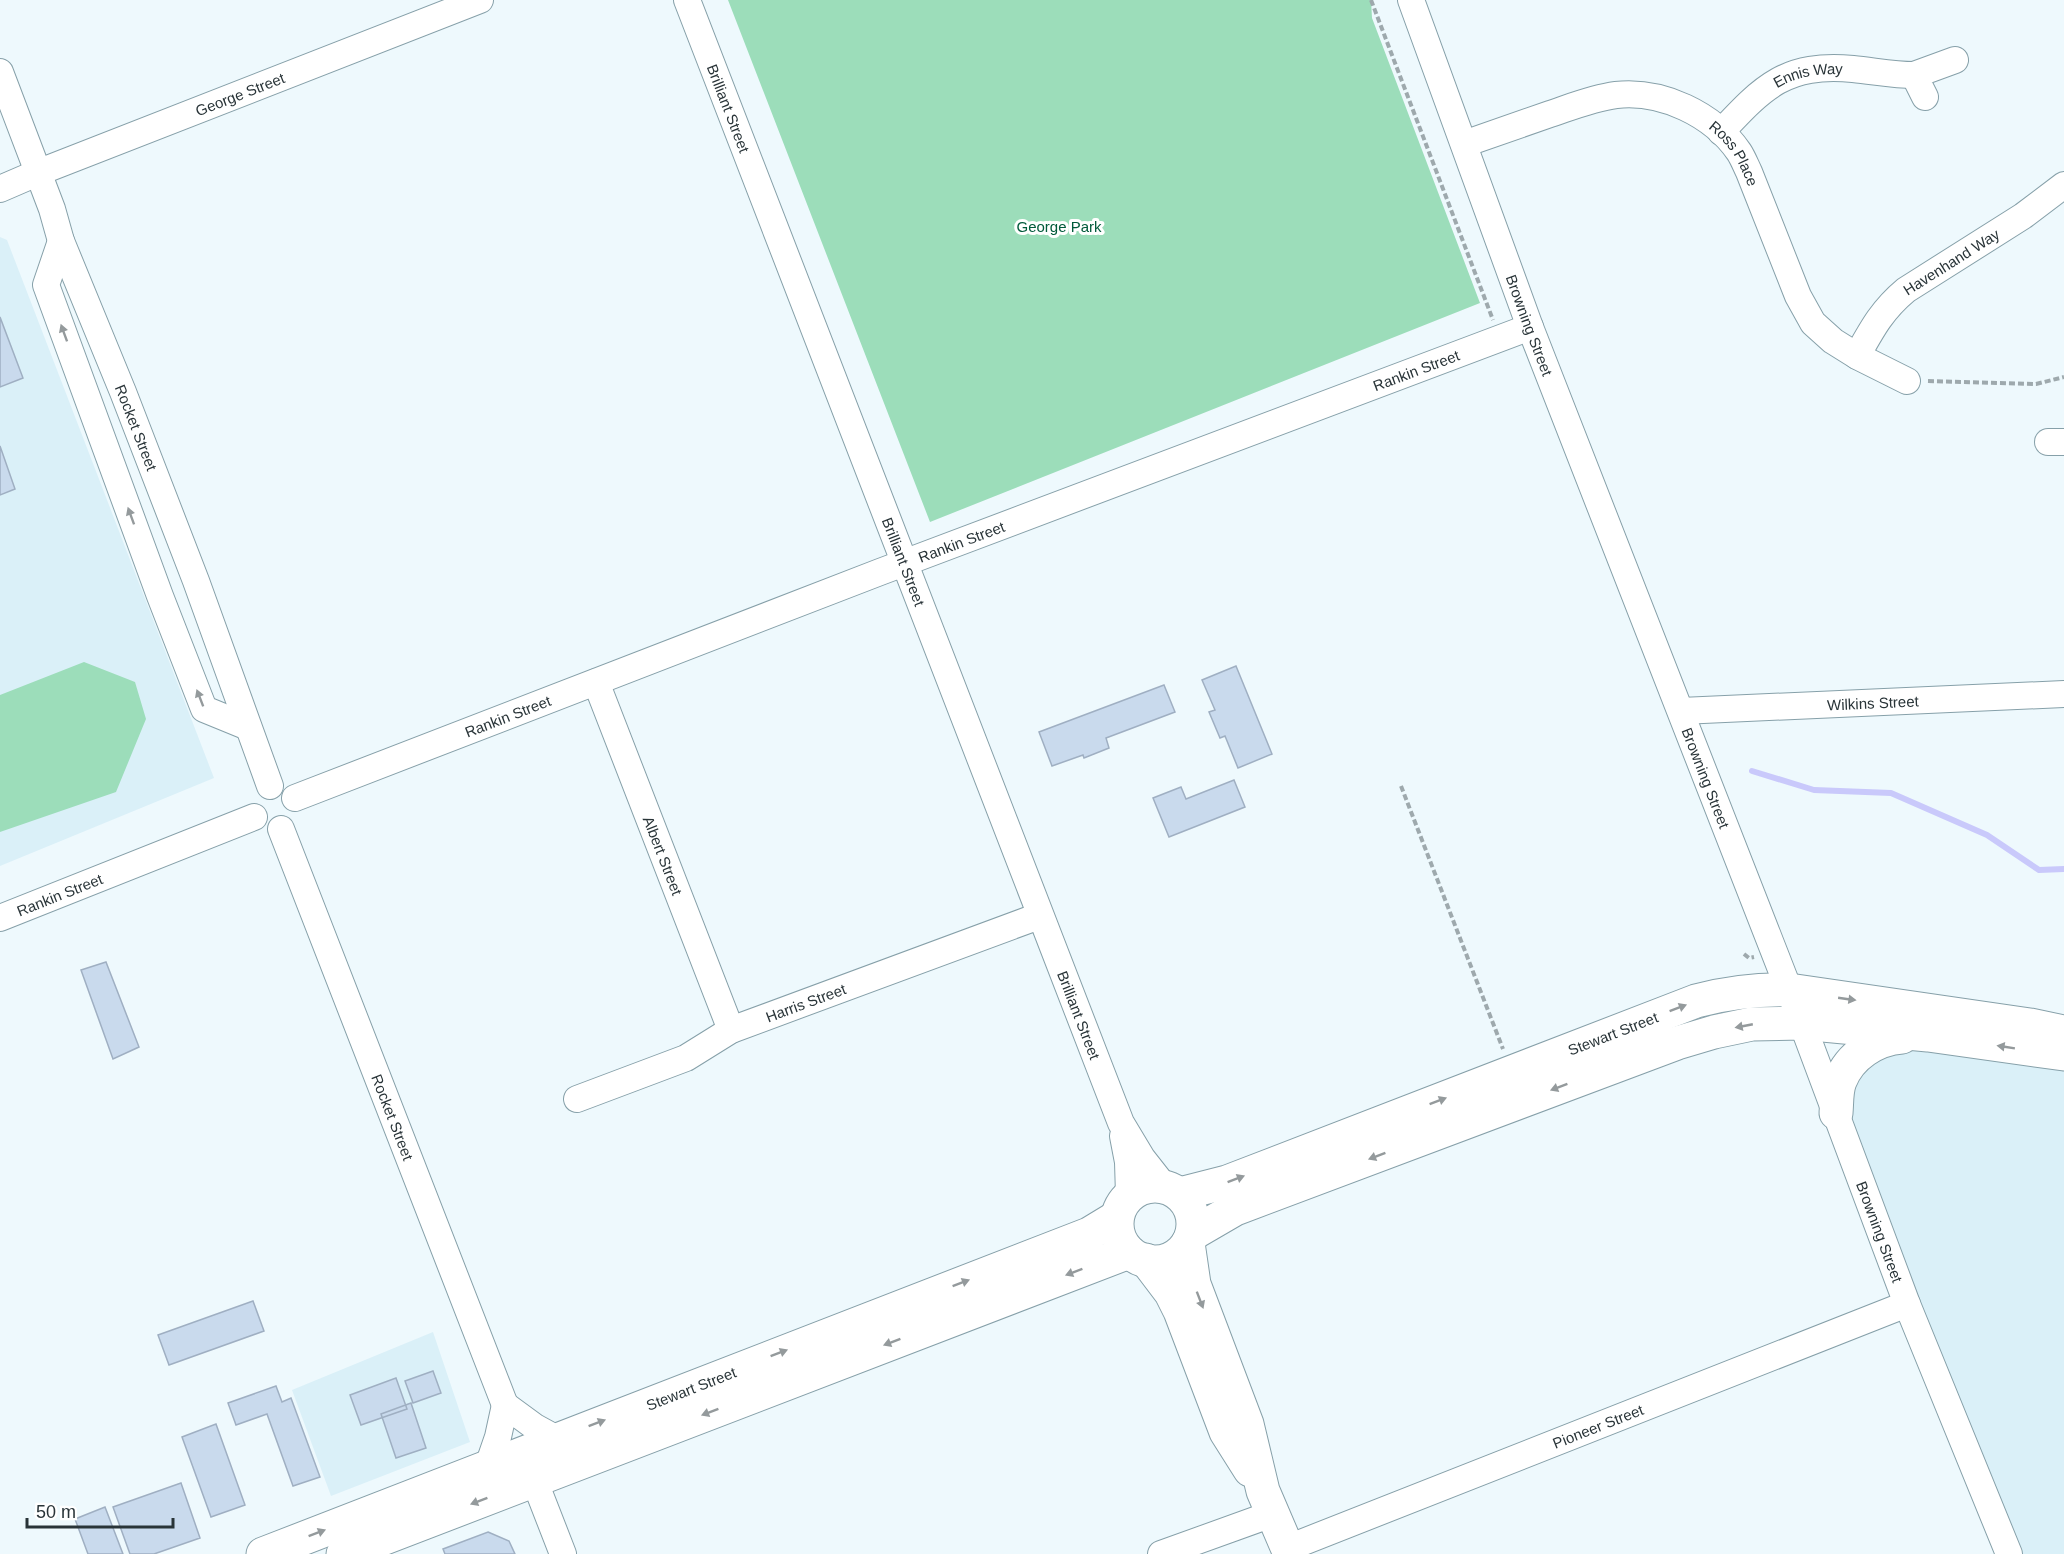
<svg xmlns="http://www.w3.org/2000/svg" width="2064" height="1554" viewBox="0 0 2064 1554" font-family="Helvetica,sans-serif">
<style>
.built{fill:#daf0f8}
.green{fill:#9cddba}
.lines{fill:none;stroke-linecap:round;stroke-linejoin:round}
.stream{stroke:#c9c9fb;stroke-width:6}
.building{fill:#c9daed;stroke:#9fafc2;stroke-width:1.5}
.minor-casing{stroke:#86a0a9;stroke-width:28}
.highway-casing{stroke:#86a0a9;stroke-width:35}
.path{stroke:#9ea9ad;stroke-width:4;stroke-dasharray:6 3;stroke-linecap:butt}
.minor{stroke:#fff;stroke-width:26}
.highway{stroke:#fff;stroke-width:33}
.oneway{fill:#949a9c}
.labels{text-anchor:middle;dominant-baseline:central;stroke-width:6;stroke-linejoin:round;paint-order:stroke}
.street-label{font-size:15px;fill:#293438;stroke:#fff}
.park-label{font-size:15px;fill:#005a3a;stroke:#fff}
</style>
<rect width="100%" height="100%" fill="#eef9fd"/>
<path class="built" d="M0,237l7,3 207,538 -214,88z
M1878,1043l186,11v500h-54l-173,-458z
M433,1332l37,110 -139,54 -39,-106z"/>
<path class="green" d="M728,0h643l1,18 108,285 -550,219z
M84,662l51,20 11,37 -30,73 -116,40v-137z"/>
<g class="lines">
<path class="stream" d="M1752,771l62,19 77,3 96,42 52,35 25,-1"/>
</g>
<path class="building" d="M0,317l23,61 -23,9z
M0,446l15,43 -15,6z
M1236,666l36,88 -34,14 -13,-32 -5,2 -11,-26 6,-2 -13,-30z
M1164,685l11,27 -69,26 3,10 -25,10 -1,-3 -31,11 -13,-34z
M1234,780l11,27 -76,30 -16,-39 28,-11 5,12z
M106,962l33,85 -26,12 -32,-89z
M253,1301l11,30 -95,34 -11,-30z
M433,1371l8,22 -28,10 -8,-22z
M396,1378l11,31 -46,16 -11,-30z
M276,1386l6,16 9,-4 29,79 -27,9 -26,-72 -31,11 -8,-22z
M411,1403l15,45 -30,10 -15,-44z
M216,1424l29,81 -34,12 -29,-80z
M181,1483l19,55 -46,16h-24l-17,-47z
M105,1507l18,47h-35l-13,-35z
M488,1532l21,9 6,13h-70l-2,-5z"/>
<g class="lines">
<defs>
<g id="minor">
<path id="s1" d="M687,0l434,1123 21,35 22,28"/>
<path id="s2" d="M1411,0l119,327 272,696 105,281 102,250"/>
<path id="s3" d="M0,72l52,137 9,32 62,151 73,189 74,205"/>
<path d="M1925,97l-11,-22 41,-15"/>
<path id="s4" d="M1721,132c43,-46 65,-69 132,-63 21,2 41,6 61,6"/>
<path id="s5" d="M1464,144c28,-10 57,-20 86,-30 21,-7 43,-16 66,-19 46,-5 97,19 123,57 4,6 7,14 10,20l49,124 15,27 20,18 24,15 50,25"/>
<path id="s6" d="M0,189l37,-16 443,-173"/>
<path d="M61,241l-15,44 114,311 44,113 44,18"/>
<path id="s7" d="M1857,356c15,-27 25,-46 49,-66l117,-74 41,-31"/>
<path d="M2048,442h16"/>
<path id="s8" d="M596,682l135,348"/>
<path id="s9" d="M1681,711l383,-17"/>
<path id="s10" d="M295,798l585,-226 650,-245"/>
<path id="s11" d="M281,829l224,576"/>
<path id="s12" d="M0,918l254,-101"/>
<path id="s13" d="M577,1099l109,-41 45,-28 308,-114"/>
<path d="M1123,1136l5,26 1,33"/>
<path d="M528,1464l35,90"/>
<path d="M488,1466l10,-29 7,-32 30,22 22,12"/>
<path id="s14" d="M1288,1548l619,-244"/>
<path d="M1161,1554l111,-40"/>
</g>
<g id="highway">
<path d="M1836,1113c1,-10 0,-22 4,-32 10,-26 36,-42 62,-44"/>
<circle cx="1155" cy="1224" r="38"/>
<path id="s15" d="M1180,1194l47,-12 469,-181c31,-8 60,-12 93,-11l241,35 34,7"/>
<path d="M1192,1234l43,-25 442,-166 37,-11 38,-8 50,-1 126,12 136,19"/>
<path d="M1188,1243l6,41 53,140 16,67 27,63"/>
<path d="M1146,1260l25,33 9,18 46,121 24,38"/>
<path id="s16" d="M263,1554l826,-320 28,-17"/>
<path d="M343,1554l786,-302"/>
</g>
</defs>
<use href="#minor" class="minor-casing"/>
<use href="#highway" class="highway-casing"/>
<path class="path" d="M1371,0l122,320
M1928,381l108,3 28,-7
M1401,786l102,263
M1744,954l5,4 5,-1"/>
<use href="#minor" class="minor"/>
<use href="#highway" class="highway"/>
</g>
<defs><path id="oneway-solid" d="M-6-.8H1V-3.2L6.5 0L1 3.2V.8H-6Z" transform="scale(1.5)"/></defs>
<g class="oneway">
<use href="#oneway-solid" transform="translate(64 333) rotate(-110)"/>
<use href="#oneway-solid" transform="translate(131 516) rotate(-110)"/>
<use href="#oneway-solid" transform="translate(200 698) rotate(-111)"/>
<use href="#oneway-solid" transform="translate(1847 999) rotate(8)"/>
<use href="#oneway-solid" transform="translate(1678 1008) rotate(-21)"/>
<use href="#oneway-solid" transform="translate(1744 1026) rotate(169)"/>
<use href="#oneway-solid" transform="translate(2006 1047) rotate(-171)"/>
<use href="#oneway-solid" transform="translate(1559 1087) rotate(159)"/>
<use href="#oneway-solid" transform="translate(1438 1101) rotate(-21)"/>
<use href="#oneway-solid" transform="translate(1377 1156) rotate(159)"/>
<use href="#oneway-solid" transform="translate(1236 1179) rotate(-21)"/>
<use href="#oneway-solid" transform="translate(1074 1272) rotate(159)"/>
<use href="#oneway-solid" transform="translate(961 1283) rotate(-21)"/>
<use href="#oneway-solid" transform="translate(1200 1300) rotate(69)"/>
<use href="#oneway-solid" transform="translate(892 1342) rotate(159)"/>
<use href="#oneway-solid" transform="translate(779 1353) rotate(-21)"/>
<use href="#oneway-solid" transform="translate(710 1412) rotate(159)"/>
<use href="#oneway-solid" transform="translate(597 1423) rotate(-21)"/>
<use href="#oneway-solid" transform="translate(479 1501) rotate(159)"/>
<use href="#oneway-solid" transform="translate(317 1533) rotate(-21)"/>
</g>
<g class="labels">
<g class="street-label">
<text stroke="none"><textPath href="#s4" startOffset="108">Ennis Way</textPath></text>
<text stroke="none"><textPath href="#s6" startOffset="258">George Street</textPath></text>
<text stroke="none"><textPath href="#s1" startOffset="116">Brilliant Street</textPath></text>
<text stroke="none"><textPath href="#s5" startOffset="300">Ross Place</textPath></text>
<text stroke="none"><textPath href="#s7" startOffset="136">Havenhand Way</textPath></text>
<text stroke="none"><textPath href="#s2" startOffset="346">Browning Street</textPath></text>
<text stroke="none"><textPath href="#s10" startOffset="1200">Rankin Street</textPath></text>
<text stroke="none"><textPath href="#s3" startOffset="381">Rocket Street</textPath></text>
<text stroke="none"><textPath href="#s10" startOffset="714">Rankin Street</textPath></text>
<text stroke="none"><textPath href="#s1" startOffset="602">Brilliant Street</textPath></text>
<text stroke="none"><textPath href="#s9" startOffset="192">Wilkins Street</textPath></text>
<text stroke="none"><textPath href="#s10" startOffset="228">Rankin Street</textPath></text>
<text stroke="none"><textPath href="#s2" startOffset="832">Browning Street</textPath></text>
<text stroke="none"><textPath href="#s8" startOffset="186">Albert Street</textPath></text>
<text stroke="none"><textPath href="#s12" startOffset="64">Rankin Street</textPath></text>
<text stroke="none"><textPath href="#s13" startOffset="249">Harris Street</textPath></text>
<text stroke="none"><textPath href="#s1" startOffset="1088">Brilliant Street</textPath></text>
<text stroke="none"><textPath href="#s15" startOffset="462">Stewart Street</textPath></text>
<text stroke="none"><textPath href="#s11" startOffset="309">Rocket Street</textPath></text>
<text stroke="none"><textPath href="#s2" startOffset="1318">Browning Street</textPath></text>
<text stroke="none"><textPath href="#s16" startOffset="459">Stewart Street</textPath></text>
<text stroke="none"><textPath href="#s14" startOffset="333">Pioneer Street</textPath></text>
</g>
<g class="park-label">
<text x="1059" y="226">George Park</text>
</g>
</g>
<path d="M27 1518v9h146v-9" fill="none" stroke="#293438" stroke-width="3"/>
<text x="36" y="1518" font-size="18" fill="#293438" stroke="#ffffff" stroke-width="4.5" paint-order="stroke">50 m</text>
</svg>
